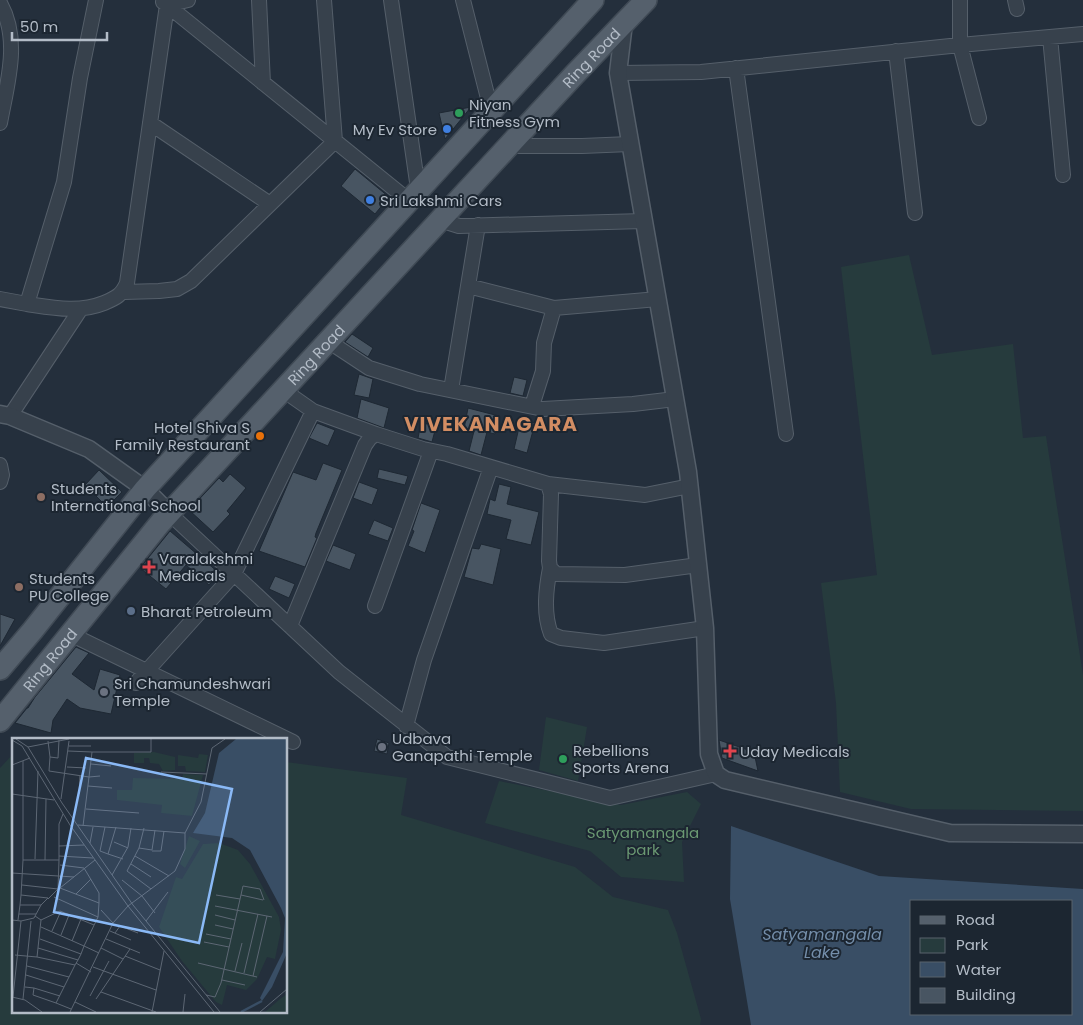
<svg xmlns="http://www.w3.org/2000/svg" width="1083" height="1025" viewBox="0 0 1083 1025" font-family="Poppins,sans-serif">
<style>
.green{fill:#263b3d}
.water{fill:#394e65;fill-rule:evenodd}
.building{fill:#485562;stroke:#1e2833}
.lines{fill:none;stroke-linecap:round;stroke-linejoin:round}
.minor-casing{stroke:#555f6a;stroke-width:16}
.tertiary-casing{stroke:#555f6a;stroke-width:19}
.primary-casing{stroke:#404a55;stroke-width:24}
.minor{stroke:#37414c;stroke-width:14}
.tertiary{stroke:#37414c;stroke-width:16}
.primary{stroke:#55606c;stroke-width:21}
.leisure-dot{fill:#2e9e5b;stroke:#1c2631;stroke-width:2}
.shop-dot{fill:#3f7fe0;stroke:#1c2631;stroke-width:2}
.food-dot{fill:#e8710a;stroke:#1c2631;stroke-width:2}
.education-dot{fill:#8d6e63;stroke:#1c2631;stroke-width:2}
.health-dot{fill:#e0444e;stroke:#1c2631;stroke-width:2}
.service-dot{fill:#5c6f8a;stroke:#1c2631;stroke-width:2}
.worship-dot{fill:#6b7280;stroke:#1c2631;stroke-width:2}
.labels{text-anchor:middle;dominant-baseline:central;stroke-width:4;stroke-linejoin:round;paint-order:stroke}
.street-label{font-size:15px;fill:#b3bcc7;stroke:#1c2631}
.poi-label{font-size:15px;fill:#b3bcc7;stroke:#1c2631;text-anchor:start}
.park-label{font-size:15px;fill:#6a9872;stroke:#1c2631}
.water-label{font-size:16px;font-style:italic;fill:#748eaa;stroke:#1c2631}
.district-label{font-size:20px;font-weight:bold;letter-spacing:1px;fill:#d28d63;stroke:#1c2631}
.inset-river{fill:none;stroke:#394e65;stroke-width:2.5}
.inset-road{fill:none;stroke:#5d6774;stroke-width:1}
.view{fill:#8ab9f6;fill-opacity:0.15;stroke:#8ab9f6;stroke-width:2.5}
.inset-edge{fill:none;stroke:#b3bcc7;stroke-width:2.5}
</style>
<rect width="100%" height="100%" fill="#242f3c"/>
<path class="green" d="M909,255l23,100 81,-11 10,94 23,-2 37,239v136l-172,-2 -71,-17 -4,-89 -15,-120 56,-8 -36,-308z
M546,717l41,10 -9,54 -39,-11z
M14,753v258h272v-249l121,16 -6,37 174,52 38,30 55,13 9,23 24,86 -1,6h-700v-257z
M499,781l122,24 66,-13 14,12 -19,38 2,40 -63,-5 -31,-26 -105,-28z"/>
<path class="water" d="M731,826l148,50 204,13v136h-332l-21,-126zM912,901h160v113h-160z"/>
<path class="building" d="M471,107l-26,32 -6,-26z
M355,169l34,28 -14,17 -34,-28z
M352,334l21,14 -5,9 -23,-15z
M359,374l14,5 -4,19 -15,-3z
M514,377l13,3 -4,16 -13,-3z
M361,399l28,9 -5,20 -27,-10z
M468,408l31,8 -4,18 -8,-2 -6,23 -12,-4 5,-20 -10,-2z
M521,419l14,4 -8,30 -13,-4z
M428,421l9,2 -5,19 -14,-4 3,-15 6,1z
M317,423l18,7 -7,16 -19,-8z
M323,463l19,7 -26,63 -1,4 2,1 -12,29 -46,-16 34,-79 23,8z
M379,469l29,7 -3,9 -28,-7z
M99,470l23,22 -15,15 -22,-22z
M230,474l16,14 -19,23 3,3 -17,18 -24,-22 30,-32 4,4z
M359,482l19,7 -6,16 -19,-7z
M499,484l12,3 -4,17 32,8 -8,33 -25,-6 5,-19 -24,-6 3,-15 5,2z
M421,503l19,7 -15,43 -17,-7 6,-15 -2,-1z
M374,520l19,8 -5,13 -20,-7z
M170,531l49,42 -10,12 -23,-20 -20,24 -26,-21z
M481,544l20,5 -8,36 -29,-8 8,-29 7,1z
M333,545l23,9 -6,16 -24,-9z
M275,576l20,8 -6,14 -20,-9z
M0,614l15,5 -15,27z
M76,647l13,6 -17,21 22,16 6,-21 20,6 -9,39 -31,-6 -13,-9 -14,21 -2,13 -36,-10 12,-15h1l7,-11z
M377,739l12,4 -2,11 -13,-3z
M719,740l35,12 4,19 -36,-13z"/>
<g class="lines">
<defs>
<path id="minor" d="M259,0l4,83
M391,0l27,189
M463,0l28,110
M1015,0l2,9
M163,2l4,3 21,-5
M0,3c21,37 7,81 0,120
M167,5l241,195
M1050,37l13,138
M896,51l19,162
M736,68l50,366
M618,73l83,-1 259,-27v-45
M979,118l-19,-73 123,-11
M150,123l120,81
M509,146h73l48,-2
M440,220l19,6 185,-5
M478,225l-10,61 86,22 104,-9
M124,292l35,-1 18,-2 14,-8 144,-140 -11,-141
M0,299l27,5 37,-122 16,-104 16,-78
M27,304c27,4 52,9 77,-1 12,-5 18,-8 23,-20l40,-278
M328,341l41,27 51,16 123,25 90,-5 42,-5
M283,390l30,21 63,23
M451,390l17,-104
M532,406l11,-35 1,-28 10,-35
M10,416l70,-106
M0,465l2,10 -2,7
M548,484l3,10 -2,67 1,7 6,6 69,1 73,-10
M169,513l170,159 108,85 163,41 106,-24
M550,568c-4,21 -7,45 1,66l10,4 43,5 101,-15
M375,606l56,-155
M290,626l75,-181 5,-7 6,-4 47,15 24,5 101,30 97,11 45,-9
M70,634l223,108
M136,683l98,-109 79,-163
M406,726l18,-66 67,-193"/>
<path id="tertiary" d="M624,23l-6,50 70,399 17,156 4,126 7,20 9,6 225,53 133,1
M0,414l10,2 79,33 56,40 24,24"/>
<g id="primary">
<path d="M0,669l33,-39 112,-141 448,-489"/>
<path id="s1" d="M0,721l161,-199 414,-448 71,-74"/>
</g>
</defs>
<use href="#minor" class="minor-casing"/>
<use href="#tertiary" class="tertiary-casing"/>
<use href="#primary" class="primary-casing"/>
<use href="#minor" class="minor"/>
<use href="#tertiary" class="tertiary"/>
<use href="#primary" class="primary"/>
</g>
<g class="leisure-dot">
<circle cx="459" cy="113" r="5"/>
<circle cx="563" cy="759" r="5"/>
</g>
<g class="shop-dot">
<circle cx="447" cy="129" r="5"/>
<circle cx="370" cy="200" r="5"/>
</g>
<circle class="food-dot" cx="260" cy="436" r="5"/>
<g class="education-dot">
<circle cx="41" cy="497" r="5"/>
<circle cx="19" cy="587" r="5"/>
</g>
<g class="health-dot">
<path d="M146.5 559.5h5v5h5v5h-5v5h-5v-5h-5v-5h5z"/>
<path d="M727.5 743.5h5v5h5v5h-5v5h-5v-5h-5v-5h5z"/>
</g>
<circle class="service-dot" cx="131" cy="611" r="5"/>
<g class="worship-dot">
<circle cx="104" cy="692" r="5"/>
<circle cx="382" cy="747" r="5"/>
</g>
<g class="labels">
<g class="street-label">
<text stroke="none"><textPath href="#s1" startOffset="889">Ring Road</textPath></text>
<text stroke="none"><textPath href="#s1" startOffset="484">Ring Road</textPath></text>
<text stroke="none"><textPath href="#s1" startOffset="79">Ring Road</textPath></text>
</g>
<g class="poi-label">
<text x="469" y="104">Niyan<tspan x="469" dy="17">Fitness Gym</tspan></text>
<text x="437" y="129" text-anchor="end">My Ev Store</text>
<text x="380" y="200">Sri Lakshmi Cars</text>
<text x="250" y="427" text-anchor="end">Hotel Shiva S<tspan x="250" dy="17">Family Restaurant</tspan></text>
<text x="51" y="488">Students<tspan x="51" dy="17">International School</tspan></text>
<text x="159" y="558">Varalakshmi<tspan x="159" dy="17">Medicals</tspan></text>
<text x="29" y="578">Students<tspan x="29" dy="17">PU College</tspan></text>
<text x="141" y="611">Bharat Petroleum</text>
<text x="114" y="683">Sri Chamundeshwari<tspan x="114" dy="17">Temple</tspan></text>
<text x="392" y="738">Udbava<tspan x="392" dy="17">Ganapathi Temple</tspan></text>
<text x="573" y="750">Rebellions<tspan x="573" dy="17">Sports Arena</tspan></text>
<text x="740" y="751">Uday Medicals</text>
</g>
<g class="park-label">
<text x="643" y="832">Satyamangala<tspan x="643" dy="17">park</tspan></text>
</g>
<g class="water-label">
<text x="822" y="934">Satyamangala<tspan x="822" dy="18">Lake</tspan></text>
</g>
<g class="district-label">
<text x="491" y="424">VIVEKANAGARA</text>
</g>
</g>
<g transform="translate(12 738)">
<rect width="275" height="275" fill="#242f3c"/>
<path d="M142,14l21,5v13l-12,1 -4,-7 -9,-1 -1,-5h-5v5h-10v-10zM187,16l9,1 -3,17 -19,-1 -1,-5h-7v-11l20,3zM171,36l20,1 -11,41 -31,-3 1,-8 -45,-5v-10h15l1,-12 49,1zM177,98l11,5 -15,27 -5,-4zM207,105l19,7 12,14 29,53 2,13 -6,29 -8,-2 -10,22 -11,11 -19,-5 -5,20 -6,-3 -34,-41 -23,-34 17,-50 6,2 21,-35zM275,256v18h-22l15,-13z" fill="#263b3d"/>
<path d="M224,1h51v214l-15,34 -10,14 -2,-3 23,-46 2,-34 -4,-10 -31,-58 -18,-12 -39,-5 12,-20 14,-60z" fill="#394e65"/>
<path class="inset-river" d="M229,274l21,-11"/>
<path class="inset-road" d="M4,1l12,8 34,56 71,102 87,107M0,2l10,6 48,79 58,81 86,106M36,3l2,16 8,1 1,-18M57,8h22M16,9l41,-8M56,13l24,1 -3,25 11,-1M80,14h59v-13M38,19l-1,14 40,6 -6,49M79,26l20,2M0,27l18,-7M55,29l19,1M149,34l46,2M76,48l24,2M67,55l1,-18M0,56l42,6M49,61l8,-58M74,71l53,4M66,87l107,8 16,-31 11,-54 13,-9M132,90l-5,20 -12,23 24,18M102,104l14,6M78,105l3,-16M47,108l25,-1M127,110l13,2 3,-20M88,113l8,3 8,-27M88,113l5,-24M140,113h9l3,-20M96,116l15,5M47,118l34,2M123,118l34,20M23,121l3,-88M11,122v-99M33,122l1,-61M119,126l20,13M48,127l24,3 15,25v10M0,135l62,4M100,137l16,-28 3,-19M110,142l20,16 13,17M10,147l36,4 -10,10M48,150l39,15 -1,14M48,150l35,-28M46,151l1,-29M64,156l15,-15M9,157l2,-35h36v-36l4,-10M204,157l24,4M229,157l22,5M42,159l44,20 -14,29 15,7M8,167l1,-10 27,3 -7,7M203,168l57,11M89,172l12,13M7,176h17M203,177l20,5M0,182l9,1 -8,76M6,182l2,-15h21l-7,13 -13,3M29,182l19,-9 34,14M134,183l22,-29M203,187l18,4M29,189l43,19 -3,8M40,193l9,-20M98,193l21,9M103,195l5,-7 18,7M194,196l25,5M49,197l8,-20M28,201l41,15 -3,6M94,201l34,14M60,203l9,-22M192,204l25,5M26,210l40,12 -3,5M89,210l22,11M3,217l22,2 4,-37 -6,-4M113,218l35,14M64,225l15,9M186,225l59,14M15,228l42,11M81,229l63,23M223,233l7,-28M232,235l14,-59M14,237l38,12M241,238l14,-60M210,242l23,5M13,249l9,1 -1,7 23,8 19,-38 -38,-8M22,250l26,8M89,254l55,20M194,257l9,2 6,-14 22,-97 17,3 4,11M78,258l19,-35M0,259l13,3 17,12M11,261l8,-78M84,261l34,-50M63,264l21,10M44,265l15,6M58,274l43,-89 15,-17 47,-35 10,-22v-16M140,274l12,-61M171,274l2,-18M248,274l27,-23"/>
<path class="view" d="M74,20l146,31 -33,154 -145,-31z"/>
<rect width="275" height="275" class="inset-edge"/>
</g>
<rect x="910" y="900" width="162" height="115" fill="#1c2631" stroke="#58626d"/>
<rect x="920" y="916" width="25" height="8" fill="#55606c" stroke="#58626d"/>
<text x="956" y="925" font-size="15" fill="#b3bcc7">Road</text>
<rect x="920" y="938" width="25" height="15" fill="#263b3d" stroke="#58626d"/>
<text x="956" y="950" font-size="15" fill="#b3bcc7">Park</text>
<rect x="920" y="962" width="25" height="15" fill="#394e65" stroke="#58626d"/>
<text x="956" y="975" font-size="15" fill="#b3bcc7">Water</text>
<rect x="920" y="988" width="25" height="15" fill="#485562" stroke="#58626d"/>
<text x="956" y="1000" font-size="15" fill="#b3bcc7">Building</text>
<path d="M12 32v8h95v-8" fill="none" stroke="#b3bcc7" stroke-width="2.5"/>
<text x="20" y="32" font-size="15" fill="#b3bcc7" stroke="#1c2631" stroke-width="4" paint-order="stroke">50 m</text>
</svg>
